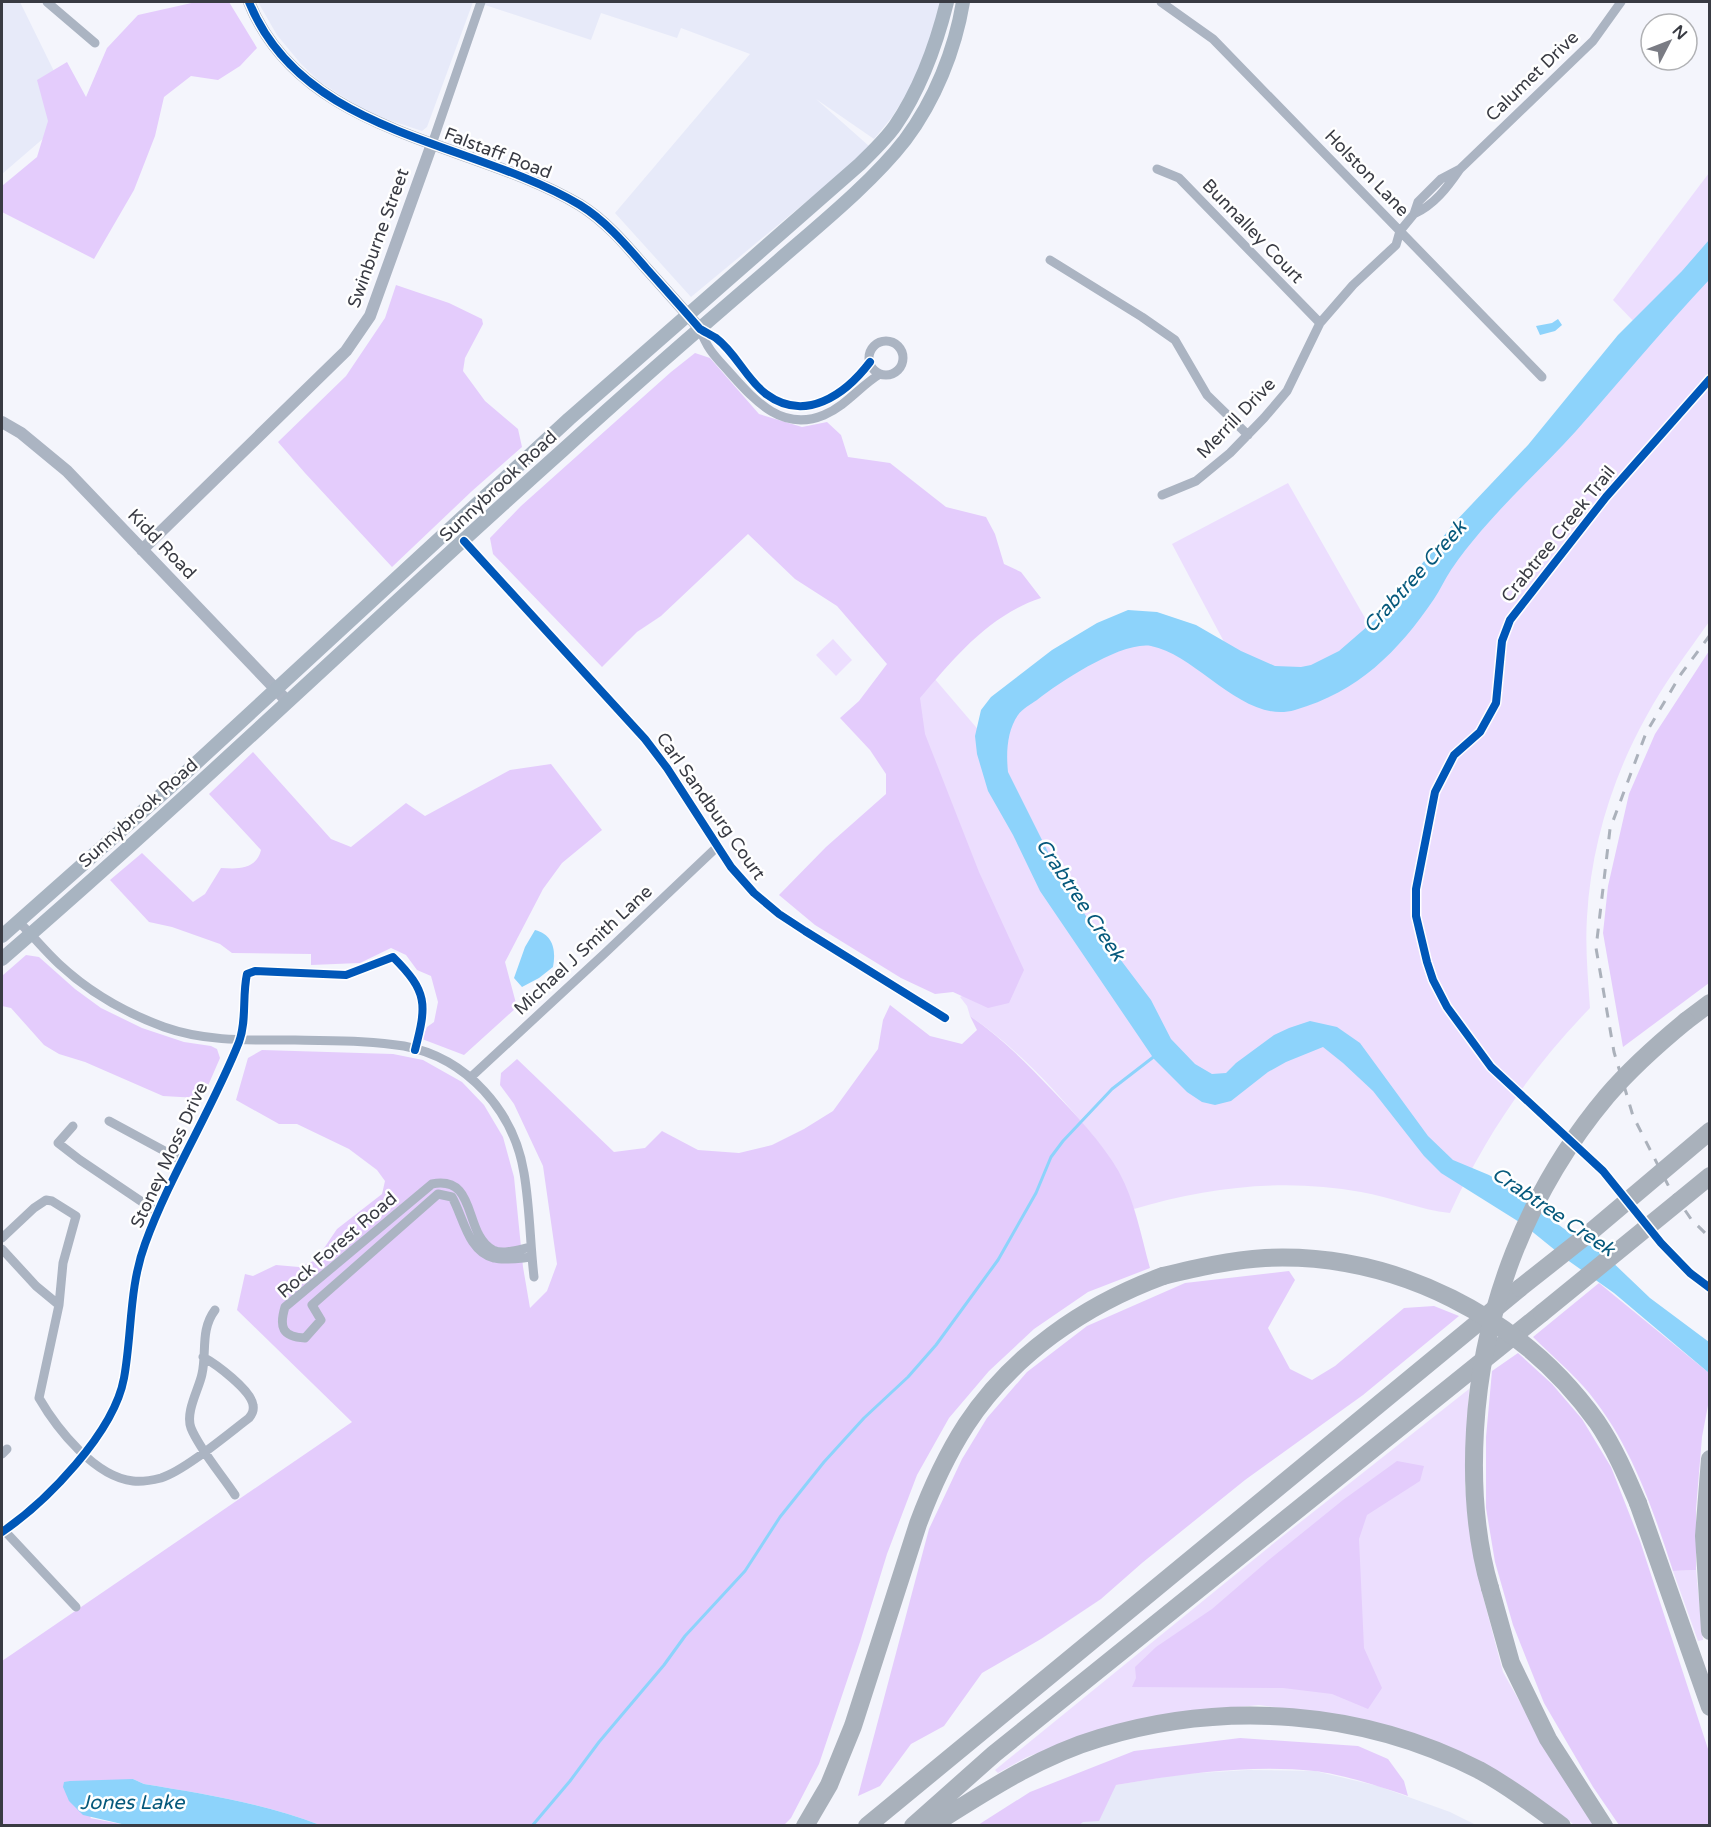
<svg xmlns="http://www.w3.org/2000/svg" width="1711" height="1827" viewBox="0 0 1711 1827" font-family="'Varela Round',sans-serif">
<style>
.built{fill:#e7eaf9}
.green{fill:#ecdefe}
.forest{fill:#e4ccfc}
.water{fill:#8dd3fb}
.lines{fill:none;stroke-linecap:round;stroke-linejoin:round}
.stream{stroke:#8dd3fb;stroke-width:3}
.minor{stroke:#abb4c2;stroke-width:9}
.tertiary{stroke:#abb4c2;stroke-width:12}
.secondary{stroke:#a8b4c1;stroke-width:14}
.motorway{stroke:#a9b1bb;stroke-width:18}
.rail{stroke:#abb1bb;stroke-width:3;stroke-dasharray:10 10;stroke-linecap:butt}
.motorway-bridge{stroke:#a9b1bb;stroke-width:18}
.cycleway-casing{stroke:#fff;stroke-width:11}
.cycleway{stroke:#0057b8;stroke-width:8}
.labels{text-anchor:middle;dominant-baseline:central;stroke-width:5;stroke-linejoin:round;paint-order:stroke}
.street-label{font-size:18px;fill:#393b43;stroke:#fff}
.water-label{font-size:20px;font-style:italic;fill:#06597c;stroke:#fff}
</style>
<rect width="100%" height="100%" fill="#f4f5fc"/>
<path class="built" d="M7,2h13l54,110 -72,62v-171z
M258,2h215l-46,125 -5,4 -36,-12 -25,-11 -41,-26 -19,-18 -24,-29z
M476,2h466l-24,74 -26,41 -18,22 -58,-40 53,47 -16,17 -162,134 -76,-84 135,-159 -69,-26 -4,10 -76,-25 -10,27z
M1248,1770l67,1 63,15 72,26 26,13 -460,1 100,-41 66,-11z"/>
<path class="green" d="M1709,173v449c-22,31 -45,61 -63,95 -34,61 -55,130 -59,200 -2,30 1,61 3,91 -59,61 -105,128 -140,205 -30,-3 -59,-16 -89,-21 -77,-14 -153,-5 -227,17 -10,-27 -24,-52 -42,-75 -36,-43 -76,-87 -122,-118l-3,-10 -7,-9 47,-25 -104,-259 25,-42 53,62 129,-111 129,48 -67,-126 116,-61 89,156 263,-311 -27,-28z
M833,639l19,21 -16,16 -20,-21z
M1469,1389l-4,97 15,99 23,87 54,96 38,57h-21l-8,-7 -227,-102 -80,-11 -84,8 -84,20 -64,24 -29,16 -3,-3 279,-227z
M1696,1570l7,70 -5,1 -25,-70z"/>
<path class="forest" d="M196,2h33l28,46 -17,18 -22,14 -27,-4 -27,21 -9,39 -21,54 -40,69 -92,-47v-26l35,-29 11,-36 -11,-41 30,-18 19,35 21,-49 31,-33z
M396,285l53,18 33,16 1,5 -18,34 -2,13 22,30 33,28 4,18 -50,44 -80,76 -87,-94 -27,-31 68,-66 39,-58z
M695,353l15,5 49,56 43,13 25,-5 14,13 7,22 42,6 56,44 40,10 9,17 9,30 17,8 20,26c-52,17 -87,60 -121,100l5,36 54,138 45,98 -15,33 -21,5 -35,-16 -18,2 -34,-16 -86,-53 -36,-30 47,-48 60,-53v-20l-16,-24 -30,-32 19,-17 28,-37 -50,-58 -42,-27 -47,-45 -87,82 -24,16 -35,35 -109,-113 -3,-16 31,-32 150,-134z
M1709,651v332l-86,64 -20,-114 5,-47 21,-92 26,-60z
M253,752l78,87 20,8 55,-44 19,13 85,-46 41,-6 51,66 -40,33 -19,26 -38,73 12,45 -53,48 -42,-16 5,-12 7,-5 4,-20 -7,-26 -14,-6 -11,-15 -15,-7 -31,15 -49,2v-11l-79,-1 -12,-9 -48,-17 -23,-5 -39,-42 32,-27 51,49 12,-8 16,-26c17,1 35,2 40,-18l-52,-56z
M26,955l13,2 36,32 26,19 41,20 42,14 27,4 6,3 3,9 -13,30 -9,10 -35,-2 -78,-34 -26,-8 -15,-9 -33,-37 -9,-2v-30z
M890,1005l40,31 32,8 15,-14 -7,-14c31,21 56,47 82,74 24,25 49,51 67,82 16,29 22,64 31,96l-62,24 -54,37 -45,42 -40,47 -32,57 -30,79 -27,88 -41,122 -28,54 -7,7h-464c-57,-22 -116,-31 -176,-41l-11,-5 -43,39 36,7 -124,1v-165l350,-239 -115,-112 8,-36 8,2 23,-11 23,2 17,-7 21,-31 45,-35 3,-13 -8,-11 -28,-21 -52,-25h-18l-43,-24 12,-42 14,-8 131,4 30,6 39,22 22,23 19,32 11,40 9,90 7,41 17,-17 10,-27 -14,-98 -29,-62 -14,-19 1,-12 16,-14 97,93 31,-4 17,-17 36,19 41,3 33,-8 32,-16 29,-18 45,-62 5,-29z
M1289,1271l6,9 -27,48 22,41 22,11 23,-14 69,-58 30,-2 25,10 -96,79 -118,85 -103,83 -41,36 -60,40 -59,34 -38,53 -33,18 -31,42 -22,10 71,-267 33,-70 25,-41 40,-46 60,-46 98,-43z
M1599,1283l110,90v27l-7,37 -6,72v61l-23,1c-21,-65 -44,-133 -90,-185 -15,-17 -34,-33 -50,-49z
M1518,1353l34,31 30,35 29,48 29,74 69,211v73h-90l-26,-38 -49,-84 -31,-78 -18,-63 -9,-54v-71l6,-66z
M1397,1461l27,5 -4,15 -53,34 -8,24 5,109 18,40 -14,21 -36,-15 -49,-6 -151,-1 4,-9 -1,-11 21,-20 56,-38 58,-50 73,-59z
M1240,1738l118,8 30,13 16,22 4,15c-27,-9 -66,-22 -94,-25 -65,-7 -134,3 -198,14l-17,36 -16,1 -5,4 -100,-1 52,-33 104,-41z"/>
<path class="water" d="M1709,240v40c-46,49 -89,101 -133,151 -31,34 -65,65 -95,100 -10,12 -21,25 -30,39 -6,9 -11,20 -17,29 -36,53 -76,93 -139,111 -51,15 -97,-55 -144,-64 -29,-5 -91,36 -114,54 -6,4 -15,9 -19,15 -11,16 -12,38 -10,57l55,110 27,40 16,14 14,23 31,41 20,39 24,25 17,10 14,-1 10,-10 38,-28 15,-7 21,-7 27,6 23,16 68,93 25,24 36,15 15,9 59,44 43,28 44,42 59,44v31l-95,-80 -48,-34 -42,-34 -83,-52 -17,-17 -51,-65 -30,-28 -20,-16 -37,15 -18,10 -37,29 -16,4 -13,-3 -15,-10 -33,-33 -114,-168 -27,-56 -25,-44 -11,-37 -2,-18 6,-26 10,-13 61,-47 45,-27 31,-13 29,2 39,13 45,26 34,15 26,1 10,-2 28,-14 45,-39 70,-89 74,-78 90,-110 64,-64z
M1558,319l4,6 -7,6 -15,4 -4,-9 16,-3z
M535,930c19,5 21,21 18,37l-14,11 -17,9 -8,-9 11,-31z
M133,1779l11,5c60,10 119,19 176,41h-194l-43,-10 -14,-14 -6,-14 1,-5 6,-1z"/>
<g class="lines">
<path class="stream" d="M532,1826l38,-45 29,-39 65,-77 21,-29 60,-65 35,-54 44,-55 40,-44 44,-41 28,-32 62,-85 38,-67 15,-36 12,-16 49,-52 44,-34"/>
<path class="minor" d="M47,2l48,41
M1161,2l52,37 329,338
M432,144l49,-142
M1157,169l22,9 141,145
M1414,214c20,-9 33,-26 46,-45l133,-128 28,-39
M1050,260l92,57 33,23 32,55 41,40
M700,329c8,22 16,28 31,45 25,28 52,58 93,41 23,-10 36,-29 56,-41
M700,329c5,3 11,6 16,9 20,15 30,41 50,56 39,29 79,1 104,-32
M869 358a17 17 0 1 1 34 0a17 17 0 1 1-34 0Z
M1162,495l34,-14 34,-28 34,-35 23,-27 33,-68 33,-38 43,-40 4,-14 14,-17 4,-12 23,-23 19,-10
M464,541l181,198 22,29 64,99 23,26 25,21 26,17 140,87
M18,921c14,14 27,30 41,43 30,28 67,49 105,63 42,15 87,13 131,13 36,1 73,0 109,6 63,12 110,65 120,127 6,35 6,70 10,104
M471,1077l133,-123 113,-107
M109,1121l74,40
M73,1126l-15,17 22,17 77,52
M2,1238l32,-30 12,-8 6,1 24,15 -13,47 -4,42
M531,1247c-11,2 -27,8 -38,3 -30,-16 -15,-75 -61,-66l-147,123c-6,20 -3,30 20,31l16,-18 -9,-15 126,-111 14,3c11,19 16,55 42,61 11,3 26,0 38,-1
M2,1249l34,37 23,19 -20,93c18,31 56,79 94,83 8,1 20,-1 28,-3 23,-7 67,-44 88,-60 3,-4 5,-7 4,-13 -2,-15 -37,-41 -50,-48
M215,1310c-15,20 -8,42 -13,64 -3,15 -17,38 -11,54 9,22 31,47 44,67
M2,1454l5,-5
M2,1528l74,79
M2,1532c44,-30 112,-99 122,-154 8,-44 5,-91 21,-134 25,-69 67,-134 94,-202 8,-21 3,-46 8,-68l8,-3 91,4 47,-18c35,35 34,47 22,93"/>
<path class="tertiary" d="M249,2c54,134 223,138 331,203 26,16 46,40 66,63 18,20 36,40 54,61
M2,422l19,11 46,38 221,231
M142,550l204,-199 24,-35 62,-172"/>
<path class="secondary" d="M2,936l167,-148 400,-369 291,-255c12,-12 25,-24 35,-38 26,-38 41,-80 52,-124
M2,959c191,-165 373,-341 561,-509 68,-62 137,-122 207,-182 43,-38 100,-83 135,-128 30,-40 50,-90 58,-138"/>
<path class="motorway" d="M1686,1021l24,-18
M1710,1459l-6,77 6,95
M1638,1503l72,204
M1490,1588l21,75 37,76 56,87
M805,1826l24,-41 24,-59 65,-202c13,-35 28,-68 48,-99 46,-70 118,-120 197,-149
M867,1826l653,-538
M913,1826l81,-72 548,-441
M931,1826c54,-34 108,-70 169,-88 125,-38 262,-28 379,32 29,16 56,36 83,56"/>
<path class="rail" d="M1710,635l-29,39 -35,59 -36,96 -14,119 18,104 19,64 36,71 22,32 19,19"/>
<path class="motorway-bridge" d="M1163,1276c33,-8 67,-16 102,-18 130,-6 257,59 332,164 17,25 29,53 41,81
M1520,1288l67,-53 123,-104
M1542,1313l168,-137
M1490,1588c-15,-51 -18,-106 -15,-158 7,-122 53,-240 132,-334 24,-28 51,-52 79,-75"/>
<defs>
<path id="cycleway" d="M249,2c54,134 223,138 331,203 26,16 46,40 66,63 18,20 36,40 54,61 5,3 11,6 16,9 20,15 30,41 50,56 39,29 79,1 104,-32
M1710,379l-104,118 -96,123 -8,21 -6,62 -16,29 -26,23 -19,37 -19,97v27l11,46 6,18 14,27 44,60 112,104 58,72 29,30 20,15
M464,541l181,198 22,29 64,99 23,26 25,21 26,17 140,87
M2,1532c44,-30 112,-99 122,-154 8,-44 5,-91 21,-134 25,-69 67,-134 94,-202 8,-21 3,-46 8,-68l8,-3 91,4 47,-18c35,35 34,47 22,93"/>
</defs>
<use href="#cycleway" class="cycleway-casing"/>
<use href="#cycleway" class="cycleway"/>
</g>
<g class="labels">
<g class="street-label">
<text transform="translate(1532 76) rotate(-44)">Calumet Drive</text>
<text transform="translate(498 153) rotate(21)">Falstaff Road</text>
<text transform="translate(1367 173) rotate(46)">Holston Lane</text>
<text transform="translate(1253 231) rotate(46)">Bunnalley Court</text>
<text transform="translate(378 238) rotate(-70)">Swinburne Street</text>
<text transform="translate(1236 418) rotate(-46)">Merrill Drive</text>
<text transform="translate(498 486) rotate(-43)">Sunnybrook Road</text>
<text transform="translate(1558 534) rotate(-51)">Crabtree Creek Trail</text>
<text transform="translate(162 544) rotate(46)">Kidd Road</text>
<text transform="translate(711 806) rotate(55)">Carl Sandburg Court</text>
<text transform="translate(138 813) rotate(-42)">Sunnybrook Road</text>
<text transform="translate(583 950) rotate(-43)">Michael J Smith Lane</text>
<text transform="translate(169 1155) rotate(-65)">Stoney Moss Drive</text>
<text transform="translate(337 1245) rotate(-41)">Rock Forest Road</text>
</g>
<g class="water-label">
<text transform="translate(1415 577) rotate(-48)">Crabtree Creek</text>
<text transform="translate(1080 900) rotate(56)">Crabtree Creek</text>
<text transform="translate(1553 1212) rotate(34)">Crabtree Creek</text>
<text x="132" y="1803">Jones Lake</text>
</g>
</g>
<rect width="1711" height="1827" fill="none" stroke="#393b43" stroke-width="6"/>
<g transform="translate(1669 42) rotate(48)"><circle r="28" fill="#ffffff" stroke="#b0b1b4" stroke-width="1.5"/>
<path d="M0-4.5L10 22L0 15L-10 22Z" fill="#7a7c84"/>
<text y="-9" font-size="16" font-weight="bold" text-anchor="middle" fill="#393b43">N</text>
</g>
</svg>
